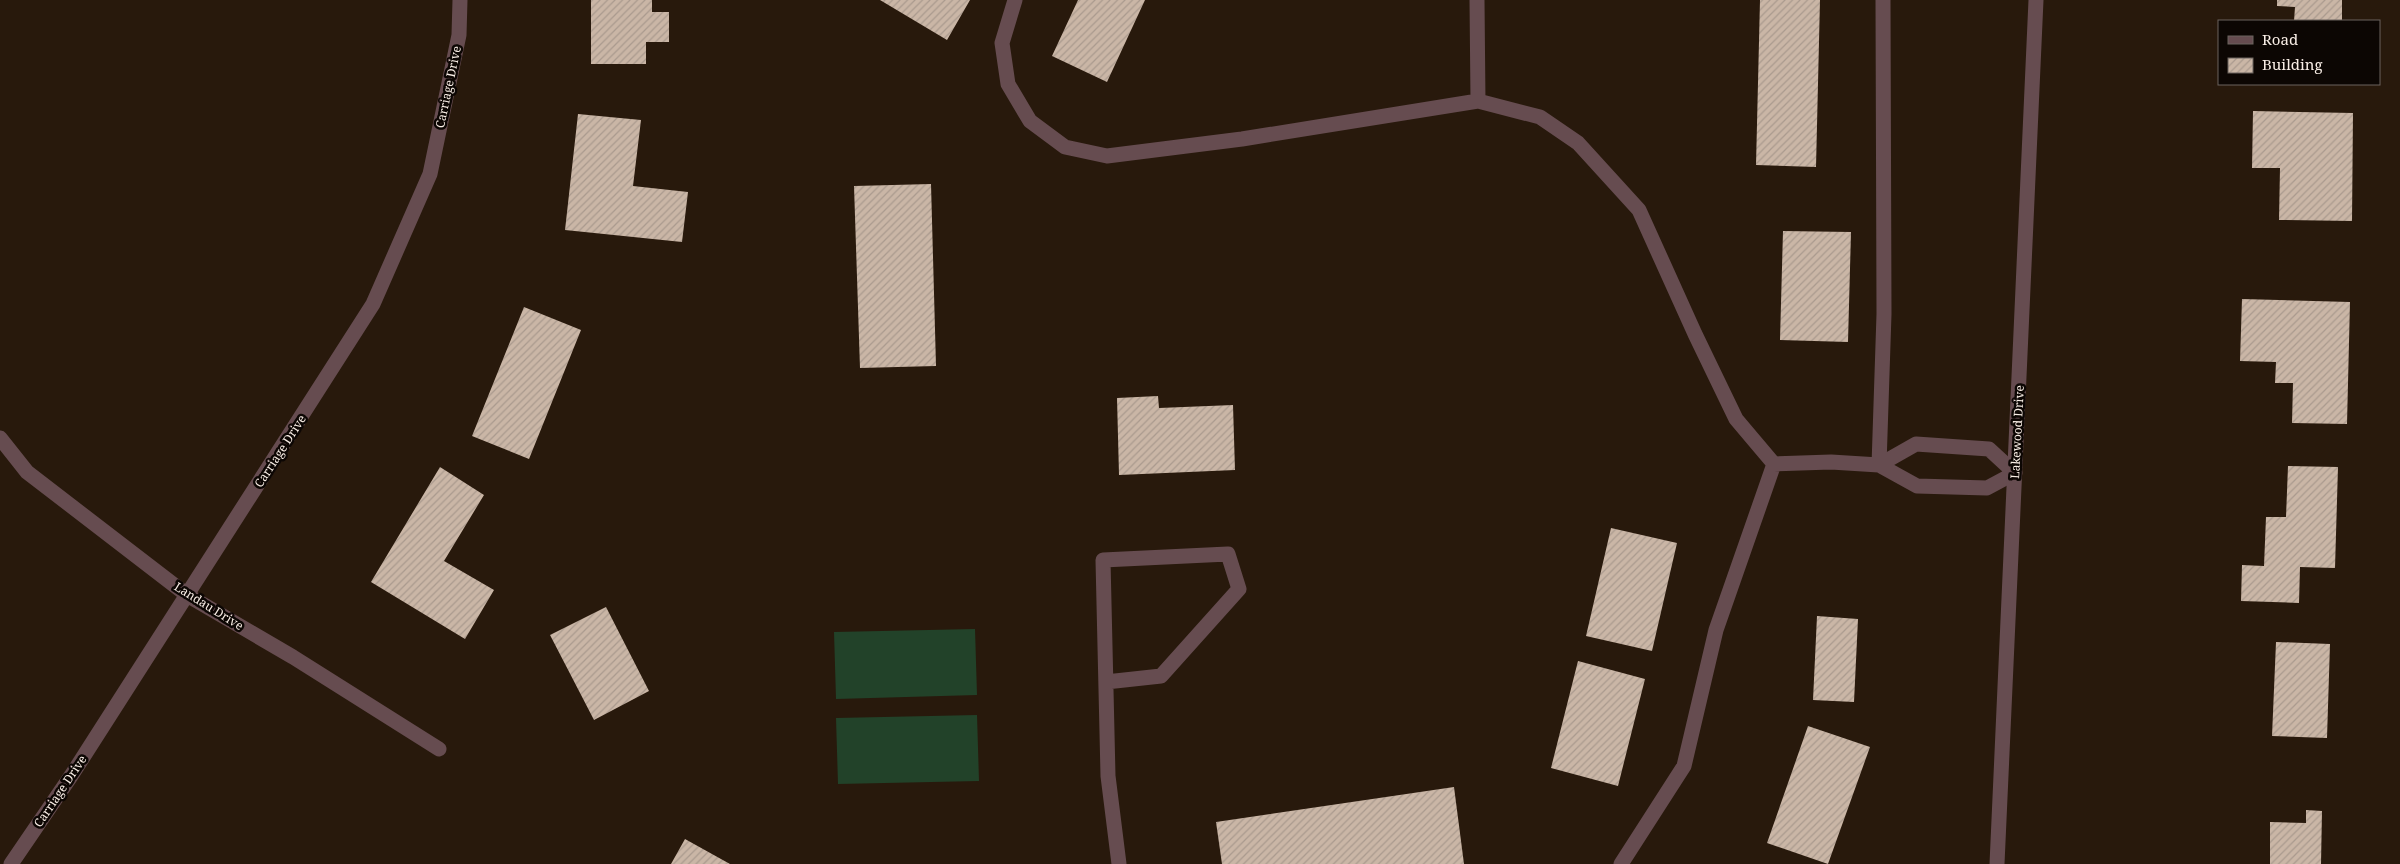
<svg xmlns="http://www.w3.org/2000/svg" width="2400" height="864" viewBox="0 0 2400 864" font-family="'Noto Serif',serif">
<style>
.pitch{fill:#224229}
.building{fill:url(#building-hatch)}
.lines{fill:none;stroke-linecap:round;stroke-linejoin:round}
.service{stroke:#664c50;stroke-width:15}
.minor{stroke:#664c50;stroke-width:15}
.tertiary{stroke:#664c50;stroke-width:15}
.labels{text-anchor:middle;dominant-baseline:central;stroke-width:5;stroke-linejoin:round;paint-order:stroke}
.street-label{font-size:12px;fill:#f9eee6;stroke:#0c0603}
</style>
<defs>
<pattern id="building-hatch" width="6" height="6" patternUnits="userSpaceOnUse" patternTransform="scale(1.25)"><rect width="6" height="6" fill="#cab6a6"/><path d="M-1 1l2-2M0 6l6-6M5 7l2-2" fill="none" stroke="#aa9a8e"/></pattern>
</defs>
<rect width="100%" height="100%" fill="#28190c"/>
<path class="pitch" d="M975,629l2,66 -141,4 -2,-67z
M977,715l2,66 -141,3 -2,-66z"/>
<path class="building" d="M591,0h61v12h17v30h-23v22h-55z
M880,0h90l-23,40z
M1078,0h67l-38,82 -55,-26z
M1760,0h60l-4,167 -60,-2z
M2277,0h65v21h-48l1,-14 -18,-1z
M2253,111l100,2 -1,108 -73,-1 1,-52h-28z
M578,114l63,6 -8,66 55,6 -6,50 -117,-12z
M931,184l5,182 -76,2 -6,-182z
M1783,231l68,1 -3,110 -68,-2z
M2242,299l108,3 -3,122 -55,-1 1,-40h-18l1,-21 -36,-1z
M524,307l57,23 -52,129 -57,-23z
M1158,396l1,12 74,-3 2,65 -116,5 -2,-77z
M2288,466l50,1 -3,101 -35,-1 -1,36 -58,-2 1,-36 22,1 2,-49h20z
M440,467l44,28 -40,66 50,29 -29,49 -94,-57z
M1611,528l66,15 -25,108 -66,-15z
M606,607l43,84 -55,29 -44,-85z
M1817,616l41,3 -4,83 -41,-2z
M2276,642l54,2 -3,94 -55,-2z
M1578,661l67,18 -27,107 -67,-18z
M1808,726l62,21 -42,117 -61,-21z
M1454,787l10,77h-242l-6,-42z
M2306,810l16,1 -1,53h-51v-42l36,1z
M685,839l45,25h-59z"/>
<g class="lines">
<path class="service" d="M1015,0l-13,43 6,41 22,37 35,26 42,9 135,-17 236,-38 62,16 38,26 61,67 56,124 41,85 38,45 57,-2 48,3 37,-21 73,5 26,24 -28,15 -70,-2 -38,-21 5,-151 -1,-314
M1477,0l1,101
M1106,682l55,-6 78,-87 -11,-35 -125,6 5,216 11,88
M1621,864l63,-98 32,-136 58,-166"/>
<path class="minor" d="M0,438l27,34 160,123 106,62 146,92
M11,864l60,-88 302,-472 57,-130 29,-139 1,-35"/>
<path class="tertiary" d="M1997,864l39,-864"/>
</g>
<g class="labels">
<g class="street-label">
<text transform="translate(448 87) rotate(-78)">Carriage Drive</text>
<text transform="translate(2017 432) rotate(-87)">Lakewood Drive</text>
<text transform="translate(280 451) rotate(-57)">Carriage Drive</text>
<text transform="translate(209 606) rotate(32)">Landau Drive</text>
<text transform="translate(60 791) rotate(-56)">Carriage Drive</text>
</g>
</g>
<rect x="2218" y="20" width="162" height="65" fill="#0c0603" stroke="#6b635e"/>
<rect x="2228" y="36" width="25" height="8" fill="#664c50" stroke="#6b635e"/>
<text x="2262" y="45" font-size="15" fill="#f9eee6">Road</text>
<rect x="2228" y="58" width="25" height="15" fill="url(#building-hatch)" stroke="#6b635e"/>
<text x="2262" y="70" font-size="15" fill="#f9eee6">Building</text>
</svg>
